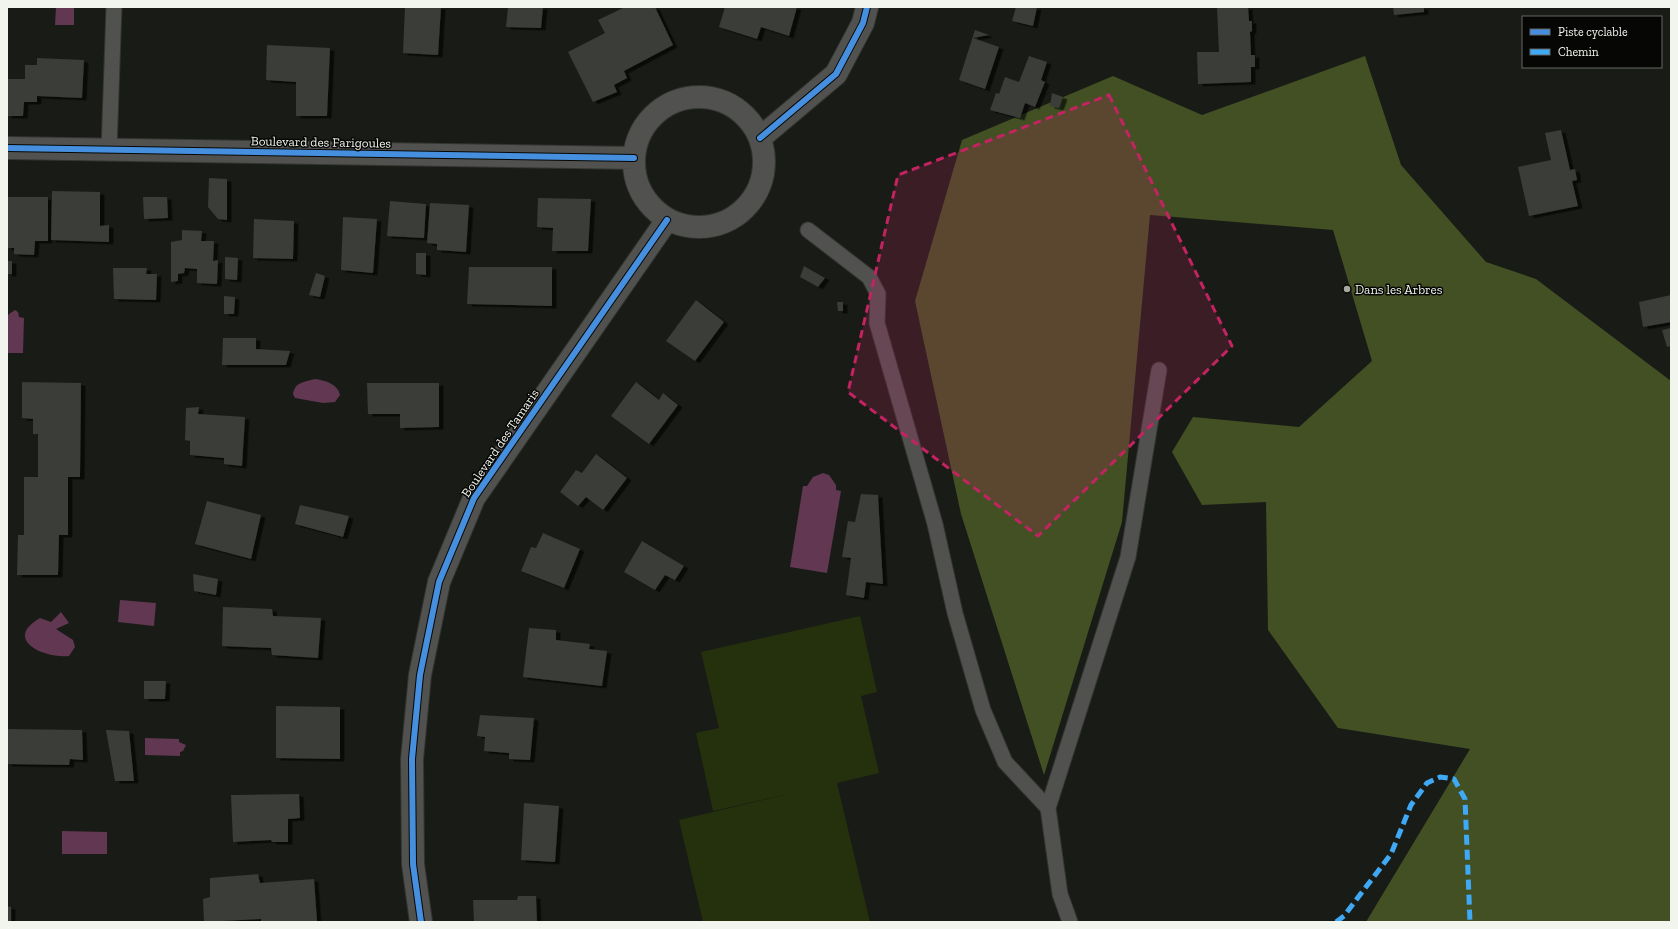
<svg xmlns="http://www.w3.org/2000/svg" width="1678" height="929" viewBox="0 0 1678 929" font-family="'Zilla Slab',serif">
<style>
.green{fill:#25300c}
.forest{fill:#425024}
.water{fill:#623751}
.building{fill:#3a3c37;filter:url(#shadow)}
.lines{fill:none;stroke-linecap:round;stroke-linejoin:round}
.service-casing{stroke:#333531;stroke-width:17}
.minor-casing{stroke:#333531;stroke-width:24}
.service{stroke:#51514f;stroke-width:15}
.minor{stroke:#51514f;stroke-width:22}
.quiet{stroke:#3fa9f5;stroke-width:5;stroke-dasharray:10 5;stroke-linecap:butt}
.cycleway-casing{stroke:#060704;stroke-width:8}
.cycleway{stroke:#468fdf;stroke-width:6}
.marked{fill:#c42362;fill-opacity:0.2;stroke:#c42362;stroke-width:3;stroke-dasharray:8 5;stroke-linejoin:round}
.poi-dot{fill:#a6a8a2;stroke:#060704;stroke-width:1.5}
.labels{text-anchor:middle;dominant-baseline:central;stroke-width:3;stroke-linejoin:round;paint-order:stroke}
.street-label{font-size:13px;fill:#f2f4ee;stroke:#060704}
.poi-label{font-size:13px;fill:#f2f4ee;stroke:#060704;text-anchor:start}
</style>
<defs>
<filter id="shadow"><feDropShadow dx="4.5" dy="2.5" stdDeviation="0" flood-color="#0009"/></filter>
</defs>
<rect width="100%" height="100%" fill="#191c16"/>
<path class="green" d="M860,616l17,76 -16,4 18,77 -42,10 33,139h-167l-24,-102 113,-27 -79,18 -17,-78 23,-5 -18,-76z"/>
<path class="forest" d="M1365,56l36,109 85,97 50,17 135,102v541h-305l104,-173 -132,-21 -70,-98 -2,-128 -64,3 -30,-53 21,-35 106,10 73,-66 -39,-131 -183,-15 -28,307 -78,253 -83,-261 -46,-213 47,-161 151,-64 89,39z"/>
<path class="water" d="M56,7h31v1h-13v17h-19z
M15,310l3,2 1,5 5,1 -1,35h-16v-36l2,-3z
M315,379c9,1 23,5 25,16l-5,7 -12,1 -28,-5 -2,-4c2,-12 11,-12 22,-15z
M823,473l6,2 7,10v5l5,1 -14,82 -37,-6 13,-81h4l6,-9z
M120,600l36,3 -2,23 -36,-4z
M61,612l8,11 -13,6 17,11 2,7 -6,9c-24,3 -67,-16 -29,-38l11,4z
M145,738l34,1v3l7,3 -3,6 -3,1v4l-35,-1z
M62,831l45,1v22h-45z"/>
<path class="building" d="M405,7h36l-3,48 -35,-2z
M508,7h35l-2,21 -35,-1z
M625,7h30l18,38 -49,26 3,7 -13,7 3,7 -24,10 -25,-50 37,-19 -7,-13z
M725,7h72l-8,29 -28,-9 -4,12 -38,-12z
M1016,7h21l-4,19 -21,-5z
M1217,7h31l1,14h3v10l-2,1 1,23h4v12h-4v15l-53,2 -1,-32h22z
M1393,7h31v5l-30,3z
M975,30l14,5 -16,3 26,9 -14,42 -26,-9z
M267,45l63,3 -3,68h-31v-34l-30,-2z
M1029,56l18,6 -6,18 4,2 -10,25 -10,-4 -5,15 -30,-8 6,-17 3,1 6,-17 14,5z
M37,58l47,2 -2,38 -45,-2v6h-13l-1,14h-16v-37h18v-14h12z
M1052,93l11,4 -4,11 -9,-2z
M1561,130l9,40 5,-1 2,11 -5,1 6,25 -49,10 -11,-49 33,-7 -6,-27z
M209,178l18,1v41l-9,-1 -10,-12z
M52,191l48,1v34l9,-1v17l-58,-2z
M7,197h41v44h-13l-1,14 -20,-1v-6h-7z
M143,197h24l1,21 -24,1z
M538,198l53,1 -3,52h-36l1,-23 -16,-1z
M390,201l36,3 -2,34 -37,-2z
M430,203l39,2 -3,47 -29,-2v-6l-10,-1z
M343,217l34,2 -4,54 -32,-3z
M254,219l40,2 -1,38 -40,-1z
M182,230l20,1 -1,10h13l-1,20 5,-1 -1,24 -20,-1v-14l-12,-1 -1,5 -6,1v7l-7,1v-40l11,-2z
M416,253h10v22l-10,-1z
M225,257l13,1 -1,22 -12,-1z
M7,261h5v13h-5z
M804,266l21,12 -7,9 -18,-10z
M469,267h83v39l-85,-2z
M113,268h34l-1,6h11l-1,26 -42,-1z
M316,273l9,3 -5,21 -11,-2z
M1671,295v27l-28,5 -4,-25z
M224,296l11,1 -1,17h-10z
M696,300l28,22 -29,39 -29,-20z
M837,302h6v9h-5z
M1671,328v18l-4,1 -5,-17z
M223,338h33v11l34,2 -4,14h-64z
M22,382l59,1 -1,94h-12v58h-9l-1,40h-41l1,-40h6v-58h14v-43h-5v-15l-11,-1z
M636,382l23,18 4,-7 15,12 -29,39 -38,-28z
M367,383h72v44l-39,1v-14h-32z
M199,407l-1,7 47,3 -3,49 -18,-2v-6l-34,-3v-14l-5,-1 1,-32z
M596,454l31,24 -24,32 -17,-13 -8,9 -18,-14 16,-22 6,3z
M861,494l17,1 5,89 -17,-2 -2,16 -18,-3 5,-37 -9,-1 6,-36 7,1z
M207,501l54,14 -10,44 -56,-15z
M300,505l49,11 -6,21 -48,-13z
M543,533l37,16 -16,39 -43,-17 10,-24 5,1z
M642,541l42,25 -9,14 -10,-5 -10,15 -31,-18z
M193,574l25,5 -2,16 -22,-4z
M223,607l49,2 1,7 48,2 -3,40 -46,-3 -1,-7 -49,-2z
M529,628l27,2v10l34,4 -1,5 18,2 -5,35 -79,-9z
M144,681h22l-1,18h-21z
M276,706l64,1v52l-64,-1z
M480,715l54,3 -4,42 -21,-1v-6l-25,-2 1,-14 -8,-1z
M7,729l75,1 1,30 -13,-1 -1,6 -62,-1z
M106,730l23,1 5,50h-19z
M299,794l1,24 -12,1v23h-16l-1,-2 -38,2 -2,-47z
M524,803l35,3 -4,56 -34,-2z
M258,874l2,9 54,-4 3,42 -56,1v-3l-57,3 -1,-23 7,-2v-19z
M518,896h18l1,26h-63l-1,-22h44z
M7,906l4,1v15h-4z"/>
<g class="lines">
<defs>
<path id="service" d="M109,150l5,-143
M808,230l61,47 9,17 -1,29 58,201 20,89 28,97 22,52 43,46
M1070,922l-10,-28 -12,-86 80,-251 31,-187"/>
<path id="minor" d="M634 162a65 65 0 1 1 130 0a65 65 0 1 1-130 0Z
M760,138l76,-64 27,-51 4,-16
M7,148l627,10
M421,922l-8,-58 -1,-105 8,-84 19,-93 35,-84 193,-278"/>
</defs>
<use href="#service" class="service-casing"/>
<use href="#minor" class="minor-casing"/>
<use href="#service" class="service"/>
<use href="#minor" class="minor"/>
<path class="quiet" d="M1336,922l8,-6 47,-62 20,-49 16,-22 13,-6 14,2 11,20 5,123"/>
<defs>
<path id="cycleway" d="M760,138l76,-64 27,-51 4,-16
M7,148l627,10
M421,922l-8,-58 -1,-105 8,-84 19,-93 35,-84 193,-278"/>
</defs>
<use href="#cycleway" class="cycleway-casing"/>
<use href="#cycleway" class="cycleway"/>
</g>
<path class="marked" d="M1109,95l123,251 -194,190 -190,-144 50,-217z"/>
<circle class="poi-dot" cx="1347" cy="289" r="4"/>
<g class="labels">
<g class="street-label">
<text transform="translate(321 142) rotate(1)">Boulevard des Farigoules</text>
<text transform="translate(500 443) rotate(-56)">Boulevard des Tamaris</text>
</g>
<g class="poi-label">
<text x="1355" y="289">Dans les Arbres</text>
</g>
</g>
<rect width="1678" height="929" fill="none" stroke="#f2f4ee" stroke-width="16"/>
<rect x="1522" y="16" width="140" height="52" fill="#060704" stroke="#646662"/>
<rect x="1530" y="29" width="20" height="6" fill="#468fdf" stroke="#646662"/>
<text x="1558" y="36" font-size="12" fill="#f2f4ee">Piste cyclable</text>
<rect x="1530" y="49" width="20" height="6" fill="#3fa9f5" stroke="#646662"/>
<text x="1558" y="56" font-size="12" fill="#f2f4ee">Chemin</text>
</svg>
